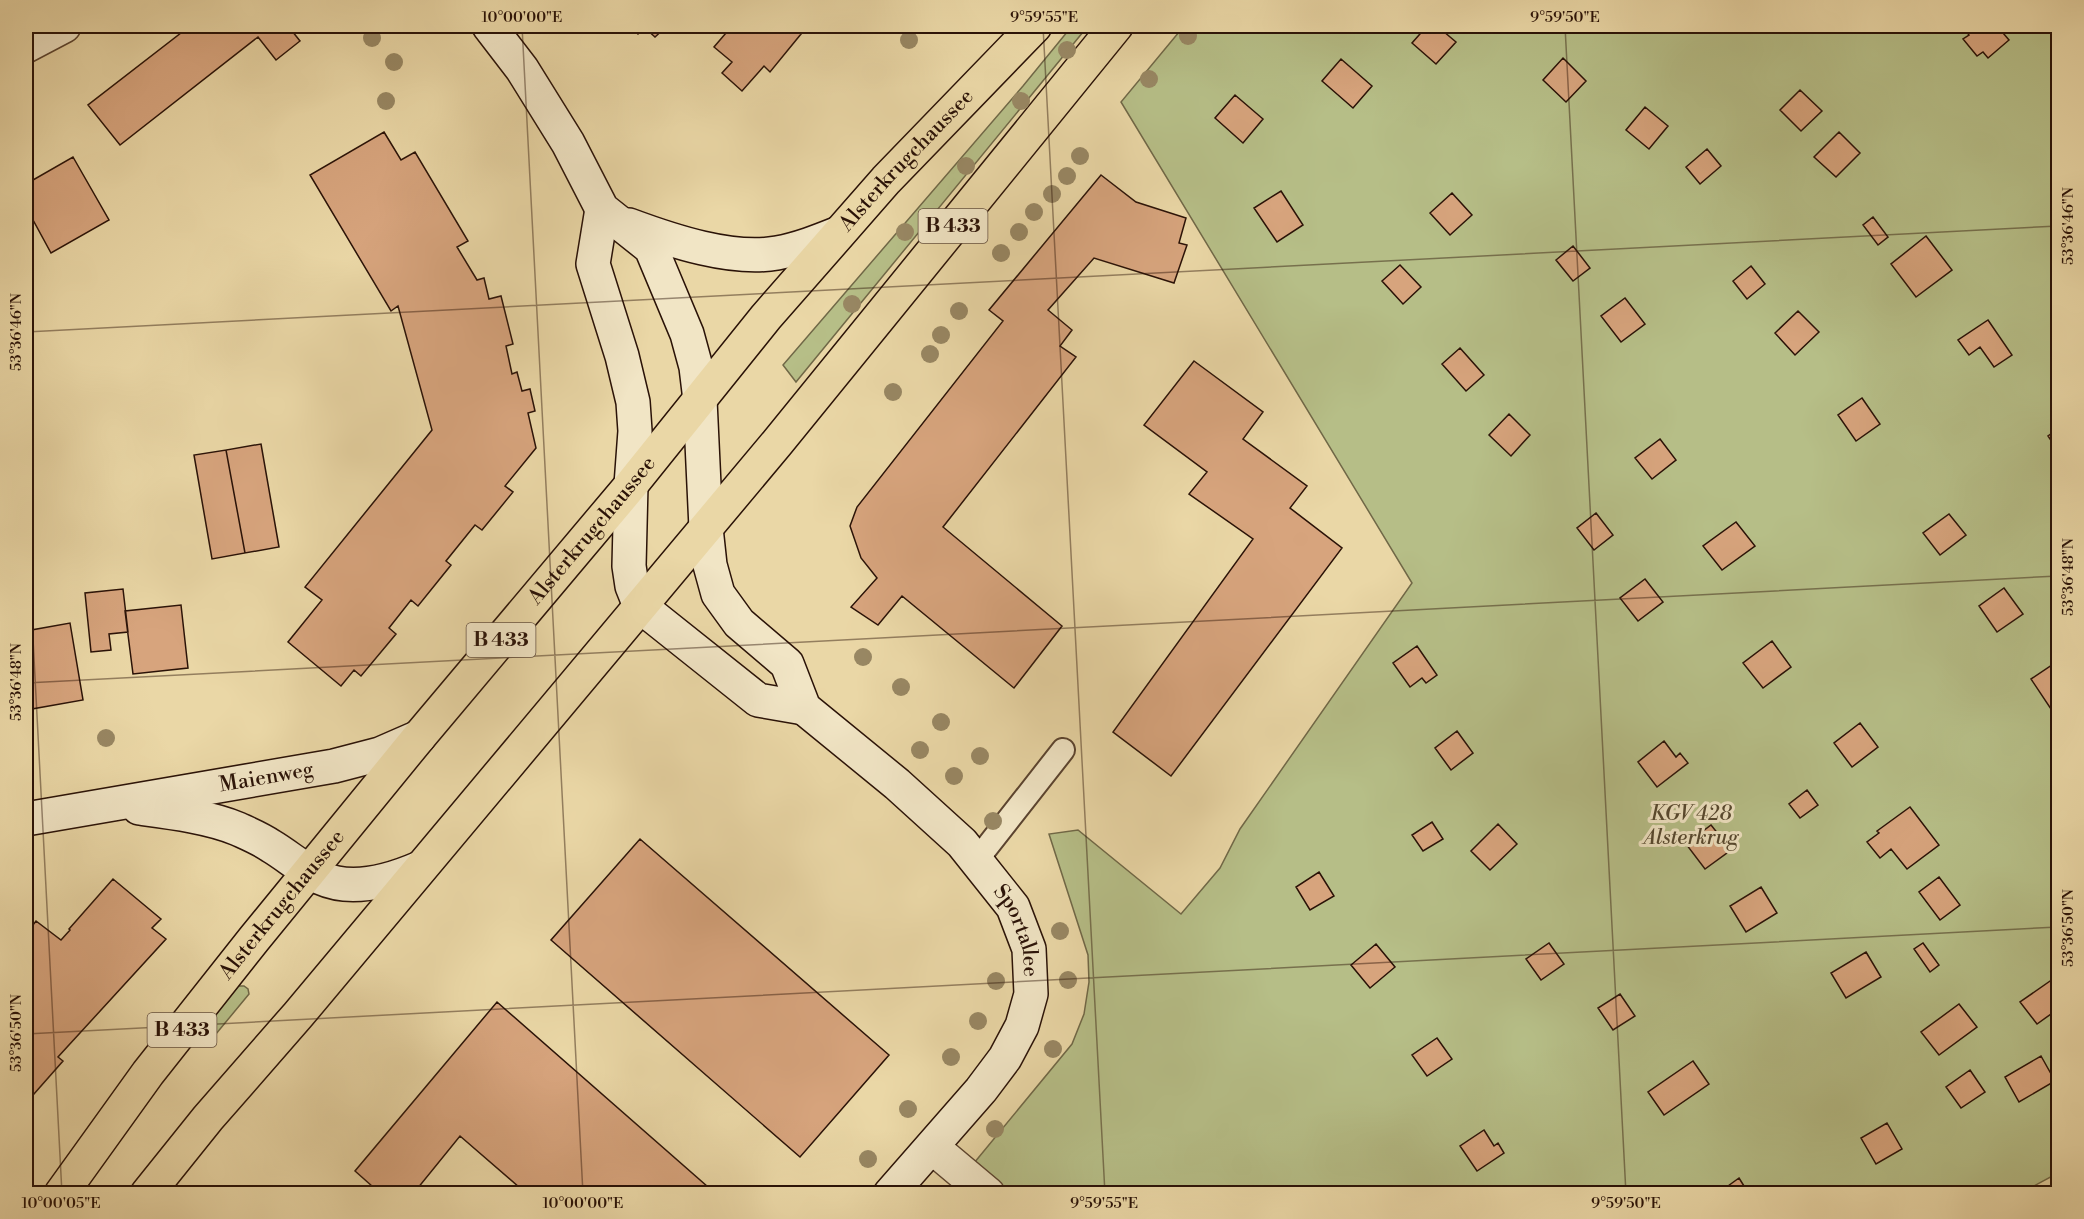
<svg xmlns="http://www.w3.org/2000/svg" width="2084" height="1219" viewBox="0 0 2084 1219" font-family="'Libre Bodoni',serif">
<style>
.green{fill:#b6be87;stroke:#706847;stroke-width:1.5}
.building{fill:#d7a47d;stroke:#2a1207;stroke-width:1.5}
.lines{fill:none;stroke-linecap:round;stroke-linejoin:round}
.lane-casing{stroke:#5a432f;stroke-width:26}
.street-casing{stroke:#5a432f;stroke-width:36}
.secondary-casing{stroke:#2a1207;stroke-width:36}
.primary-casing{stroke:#2a1207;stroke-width:36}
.lane{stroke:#f1e5c5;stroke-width:22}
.street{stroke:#f1e5c5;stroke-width:33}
.secondary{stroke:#f1e5c5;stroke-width:33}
.primary{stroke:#ead7a6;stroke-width:33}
.tree{fill:#988763}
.ticks{fill:none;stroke:#2a1207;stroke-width:1.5;stroke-opacity:0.45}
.labels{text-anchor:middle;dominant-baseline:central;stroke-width:6;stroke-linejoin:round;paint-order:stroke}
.shield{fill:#f1e5c5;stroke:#665140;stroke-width:1.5}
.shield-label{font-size:20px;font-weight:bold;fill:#2a1207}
.street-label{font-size:21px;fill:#2a1207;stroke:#f1e5c5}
.park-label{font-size:21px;font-style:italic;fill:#54462d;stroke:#f1e5c5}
.neatline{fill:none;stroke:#2a1207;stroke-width:2}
.ticks-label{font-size:15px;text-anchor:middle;fill:#2a1207}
</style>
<rect width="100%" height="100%" fill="#ead7a6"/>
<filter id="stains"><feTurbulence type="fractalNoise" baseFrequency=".00333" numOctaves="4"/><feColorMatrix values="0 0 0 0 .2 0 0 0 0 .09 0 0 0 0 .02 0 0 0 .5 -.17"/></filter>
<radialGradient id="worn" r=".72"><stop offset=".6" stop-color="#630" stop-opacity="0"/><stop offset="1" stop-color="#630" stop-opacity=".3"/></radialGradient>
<path class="green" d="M1072,26h16l-292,356 -13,-17 240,-279z
M1184,26h874v1147l-39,21h-1031l-23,-20 107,-130 12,-30 5,-32 -1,-27 -39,-121 29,-4 103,84 39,-46 20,-39 172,-246 -291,-481z
M238,986h6l4,3 1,5 -38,46 -10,-8z"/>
<path class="building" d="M190,26h98l12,15 -24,19 -18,-23 -138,108 -32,-40z
M630,26h37l-12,11 -10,-9 -7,6z
M732,26h64l-2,2 7,6 -31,38 -6,-6 -22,25 -20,-18 10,-11 -18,-15z
M1427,26h10l19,16 -20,22 -24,-21z
M1971,26h26l12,14 -21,18 -5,-6 -6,4 -14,-17 6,-4 -4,-5z
M1563,58l23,23 -20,21 -23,-22z
M1341,59l31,27 -19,22 -31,-27z
M1800,90l22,21 -21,20 -21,-21z
M1235,95l28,24 -20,24 -28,-25z
M1645,107l23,19 -19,23 -23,-19z
M384,132l17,28 14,-8 53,89 -11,6 20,33 7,-2 5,21 12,-3 12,48 -7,2 6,28 5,-2 5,19 8,-2 5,22 -7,2 8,35 -31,38 8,6 -31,38 -7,-5 -29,36 5,4 -33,41 -7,-6 -22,28 7,6 -35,42 -7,-6 -13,16 -53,-44 34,-42 -17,-13 127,-157 -34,-124 -7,5 -81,-136z
M1839,132l21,21 -24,24 -22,-20z
M1707,149l14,17 -21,18 -14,-17z
M73,157l36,63 -58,33 -25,-46v-23z
M1101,175l35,27 50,16 -7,25 8,2 -13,38 -80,-25 -46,52 24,20 -12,16 16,11 -133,170 119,99 -48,62 -112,-92 -24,29 -27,-18 26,-29 -16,-20 -11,-32 7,-19 146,-186 -14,-11z
M1281,191l22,34 -26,17 -23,-34z
M1452,193l20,22 -22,20 -20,-22z
M1873,217l15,20 -10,8 -15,-20z
M1926,236l26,34 -36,27 -25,-33z
M1573,246l17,22 -17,13 -17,-21z
M1400,265l21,22 -18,17 -21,-23z
M1751,266l14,18 -18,15 -14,-18z
M1625,298l20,26 -24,18 -20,-26z
M1798,311l21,21 -24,23 -20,-22z
M1988,320l24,35 -18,12 -14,-20 -11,8 -11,-15z
M1460,348l24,27 -18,16 -24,-27z
M1194,361l69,51 -20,27 64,47 -17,22 52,40 -171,228 -58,-44 140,-193 -64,-45 18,-22 -63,-47z
M1862,398l18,26 -24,17 -18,-26z
M1509,414l21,21 -19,21 -22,-21z
M2058,429v22l-10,-15z
M1660,439l16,21 -24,19 -17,-21z
M261,444l18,103 -34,6 -19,-103z
M226,450l19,103 -33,6 -18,-104z
M1596,513l17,22 -19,15 -17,-22z
M1949,514l17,21 -26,20 -17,-22z
M1736,522l19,24 -33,24 -19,-24z
M1645,579l18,23 -25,19 -18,-23z
M2004,588l19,26 -26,18 -18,-26z
M123,589l5,43 -19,2 2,16 -20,2 -6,-59z
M181,605l7,63 -55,6 -8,-63z
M70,623l13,77 -57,10v-79z
M1772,641l19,26 -28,21 -20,-25z
M1417,646l20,29 -11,8 -4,-5 -12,9 -17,-24z
M2058,661v56l-1,1 -26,-39z
M1860,723l18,24 -26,20 -18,-24z
M1457,731l16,22 -22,17 -16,-22z
M1664,741l12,16 4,-4 8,10 -31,24 -19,-25z
M1807,790l11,15 -18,13 -11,-14z
M1910,807l29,38 -32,24 -16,-20 -11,9 -13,-16 12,-9 -2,-2z
M1432,822l11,17 -20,12 -11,-16z
M1498,824l19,20 -27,26 -19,-19z
M1711,825l20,25 -26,19 -19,-25z
M640,839l249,216 -89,102 -249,-217z
M1319,872l15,24 -24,14 -14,-23z
M1939,877l21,28 -20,15 -21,-28z
M113,879l48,40 -9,9 14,11 -108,118 5,4 -37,42v-169l10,-13 25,19 9,-10 -1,-1z
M1761,887l16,26 -31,19 -16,-26z
M1549,943l15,21 -23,16 -15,-21z
M1923,943l16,22 -9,7 -16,-23z
M1376,944l19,23 -25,21 -19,-23z
M1866,952l15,25 -35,21 -15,-25z
M2053,979l5,8v22l-21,15 -17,-22z
M1620,994l15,22 -22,14 -15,-22z
M497,1002l219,192h-189l-67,-58 -47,58h-32l-26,-23z
M1959,1004l18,23 -38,28 -18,-23z
M1437,1038l15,21 -25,17 -15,-21z
M2041,1056l14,25 -36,21 -14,-25z
M1693,1061l16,23 -45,31 -16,-23z
M1970,1070l15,22 -24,16 -15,-21z
M1887,1123l15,26 -26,15 -15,-26z
M1484,1130l10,16 4,-3 6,10 -27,18 -17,-25z
M1739,1178l10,16h-32z"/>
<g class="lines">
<defs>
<path id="lane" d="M976,861l87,-111"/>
<path id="street" d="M26,46l38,-20
M932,1147l56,47"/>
<g id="secondary">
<path id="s1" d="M489,26l33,43 46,74 34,66 49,39 36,86 9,33 4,33 6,128 4,37 8,29 21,29 48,41 17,44 93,76 65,59 51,64 16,42 2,45 -9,32 -17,32 -24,32 -91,104"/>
<path d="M602,209l-9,55 29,92 11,46 2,29 -4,54 -2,81 3,20 8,20 118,94 46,8"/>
<path d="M629,225c43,16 103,36 148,28 22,-4 42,-12 62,-20"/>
<path d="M139,808c30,4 71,9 99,21 11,5 23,10 33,17 17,10 32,24 50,32 31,14 69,3 99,-10"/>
<path id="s2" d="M26,819l308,-53 46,-12 39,-17"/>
</g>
<g id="primary">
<path id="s3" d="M61,1194l87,-121 106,-134 165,-202 212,-252 135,-168 120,-137 149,-154"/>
<path d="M147,1194l61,-76 90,-103 479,-572 339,-417"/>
</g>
</defs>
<use href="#lane" class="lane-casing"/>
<use href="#street" class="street-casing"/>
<use href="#secondary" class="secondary-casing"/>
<use href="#primary" class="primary-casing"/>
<use href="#lane" class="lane"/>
<use href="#street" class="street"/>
<use href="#secondary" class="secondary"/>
<use href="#primary" class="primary"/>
</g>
<g class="tree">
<circle cx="1188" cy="36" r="9"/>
<circle cx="372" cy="38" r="9"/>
<circle cx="909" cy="40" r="9"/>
<circle cx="1067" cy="50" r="9"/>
<circle cx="394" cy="62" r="9"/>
<circle cx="1149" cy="79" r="9"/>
<circle cx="386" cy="101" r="9"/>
<circle cx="1021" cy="101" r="9"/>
<circle cx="1080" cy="156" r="9"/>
<circle cx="966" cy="166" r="9"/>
<circle cx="1067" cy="176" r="9"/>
<circle cx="1052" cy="194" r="9"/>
<circle cx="1034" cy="212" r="9"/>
<circle cx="905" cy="232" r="9"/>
<circle cx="1019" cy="232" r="9"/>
<circle cx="1001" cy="253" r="9"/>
<circle cx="852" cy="304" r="9"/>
<circle cx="959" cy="311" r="9"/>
<circle cx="941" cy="335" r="9"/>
<circle cx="930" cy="354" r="9"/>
<circle cx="893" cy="392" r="9"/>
<circle cx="863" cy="657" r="9"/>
<circle cx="901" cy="687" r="9"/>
<circle cx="941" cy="722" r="9"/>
<circle cx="106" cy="738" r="9"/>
<circle cx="920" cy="750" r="9"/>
<circle cx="980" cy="756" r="9"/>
<circle cx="954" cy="776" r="9"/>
<circle cx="993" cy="821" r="9"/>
<circle cx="1060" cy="931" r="9"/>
<circle cx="1068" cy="980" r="9"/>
<circle cx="996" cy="981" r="9"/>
<circle cx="978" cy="1021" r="9"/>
<circle cx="1053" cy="1049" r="9"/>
<circle cx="951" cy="1057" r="9"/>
<circle cx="908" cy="1109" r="9"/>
<circle cx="995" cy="1129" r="9"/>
<circle cx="868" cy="1159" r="9"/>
</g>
<path class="ticks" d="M522,26l61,1168M1043,26l62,1168M1565,26l61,1168M26,332l2032,-106M26,505l36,689M26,683l2032,-107M26,1034l2032,-107"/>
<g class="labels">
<g class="shield">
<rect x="918.5" y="209" width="69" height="34" rx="4.5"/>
<rect x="466.5" y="623" width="69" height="34" rx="4.5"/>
<rect x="147.5" y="1013" width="69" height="34" rx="4.5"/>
</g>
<g class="shield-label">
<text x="953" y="226">B 433</text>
<text x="501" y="640">B 433</text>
<text x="182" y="1030">B 433</text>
</g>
<g class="street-label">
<text stroke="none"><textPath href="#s3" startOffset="1336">Alsterkrugchaussee</textPath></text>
<text stroke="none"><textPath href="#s3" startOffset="850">Alsterkrugchaussee</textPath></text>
<text stroke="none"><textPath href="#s2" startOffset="244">Maienweg</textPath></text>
<text stroke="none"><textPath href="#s3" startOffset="364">Alsterkrugchaussee</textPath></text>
<text stroke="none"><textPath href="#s1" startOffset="1094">Sportallee</textPath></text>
</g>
<g class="park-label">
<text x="1691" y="814">KGV 428<tspan x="1691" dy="24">Alsterkrug</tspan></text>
</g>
</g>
<rect width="2084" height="1219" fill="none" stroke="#ead7a6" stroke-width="66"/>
<rect x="33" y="33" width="2018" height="1153" class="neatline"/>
<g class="ticks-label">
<text x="522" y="22">10°00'00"E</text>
<text x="1044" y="22">9°59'55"E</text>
<text x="1565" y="22">9°59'50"E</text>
<text transform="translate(2068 226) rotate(-90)" y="5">53°36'46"N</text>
<text transform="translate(16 332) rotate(-90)" y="5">53°36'46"N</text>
<text transform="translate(2068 577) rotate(-90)" y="5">53°36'48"N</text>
<text transform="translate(16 682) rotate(-90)" y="5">53°36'48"N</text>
<text transform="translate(2068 928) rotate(-90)" y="5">53°36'50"N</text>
<text transform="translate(16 1033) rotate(-90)" y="5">53°36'50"N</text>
<text x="61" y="1208">10°00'05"E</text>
<text x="583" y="1208">10°00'00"E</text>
<text x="1104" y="1208">9°59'55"E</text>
<text x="1626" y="1208">9°59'50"E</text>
</g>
<rect width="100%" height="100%" filter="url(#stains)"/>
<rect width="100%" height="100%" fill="url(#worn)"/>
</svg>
